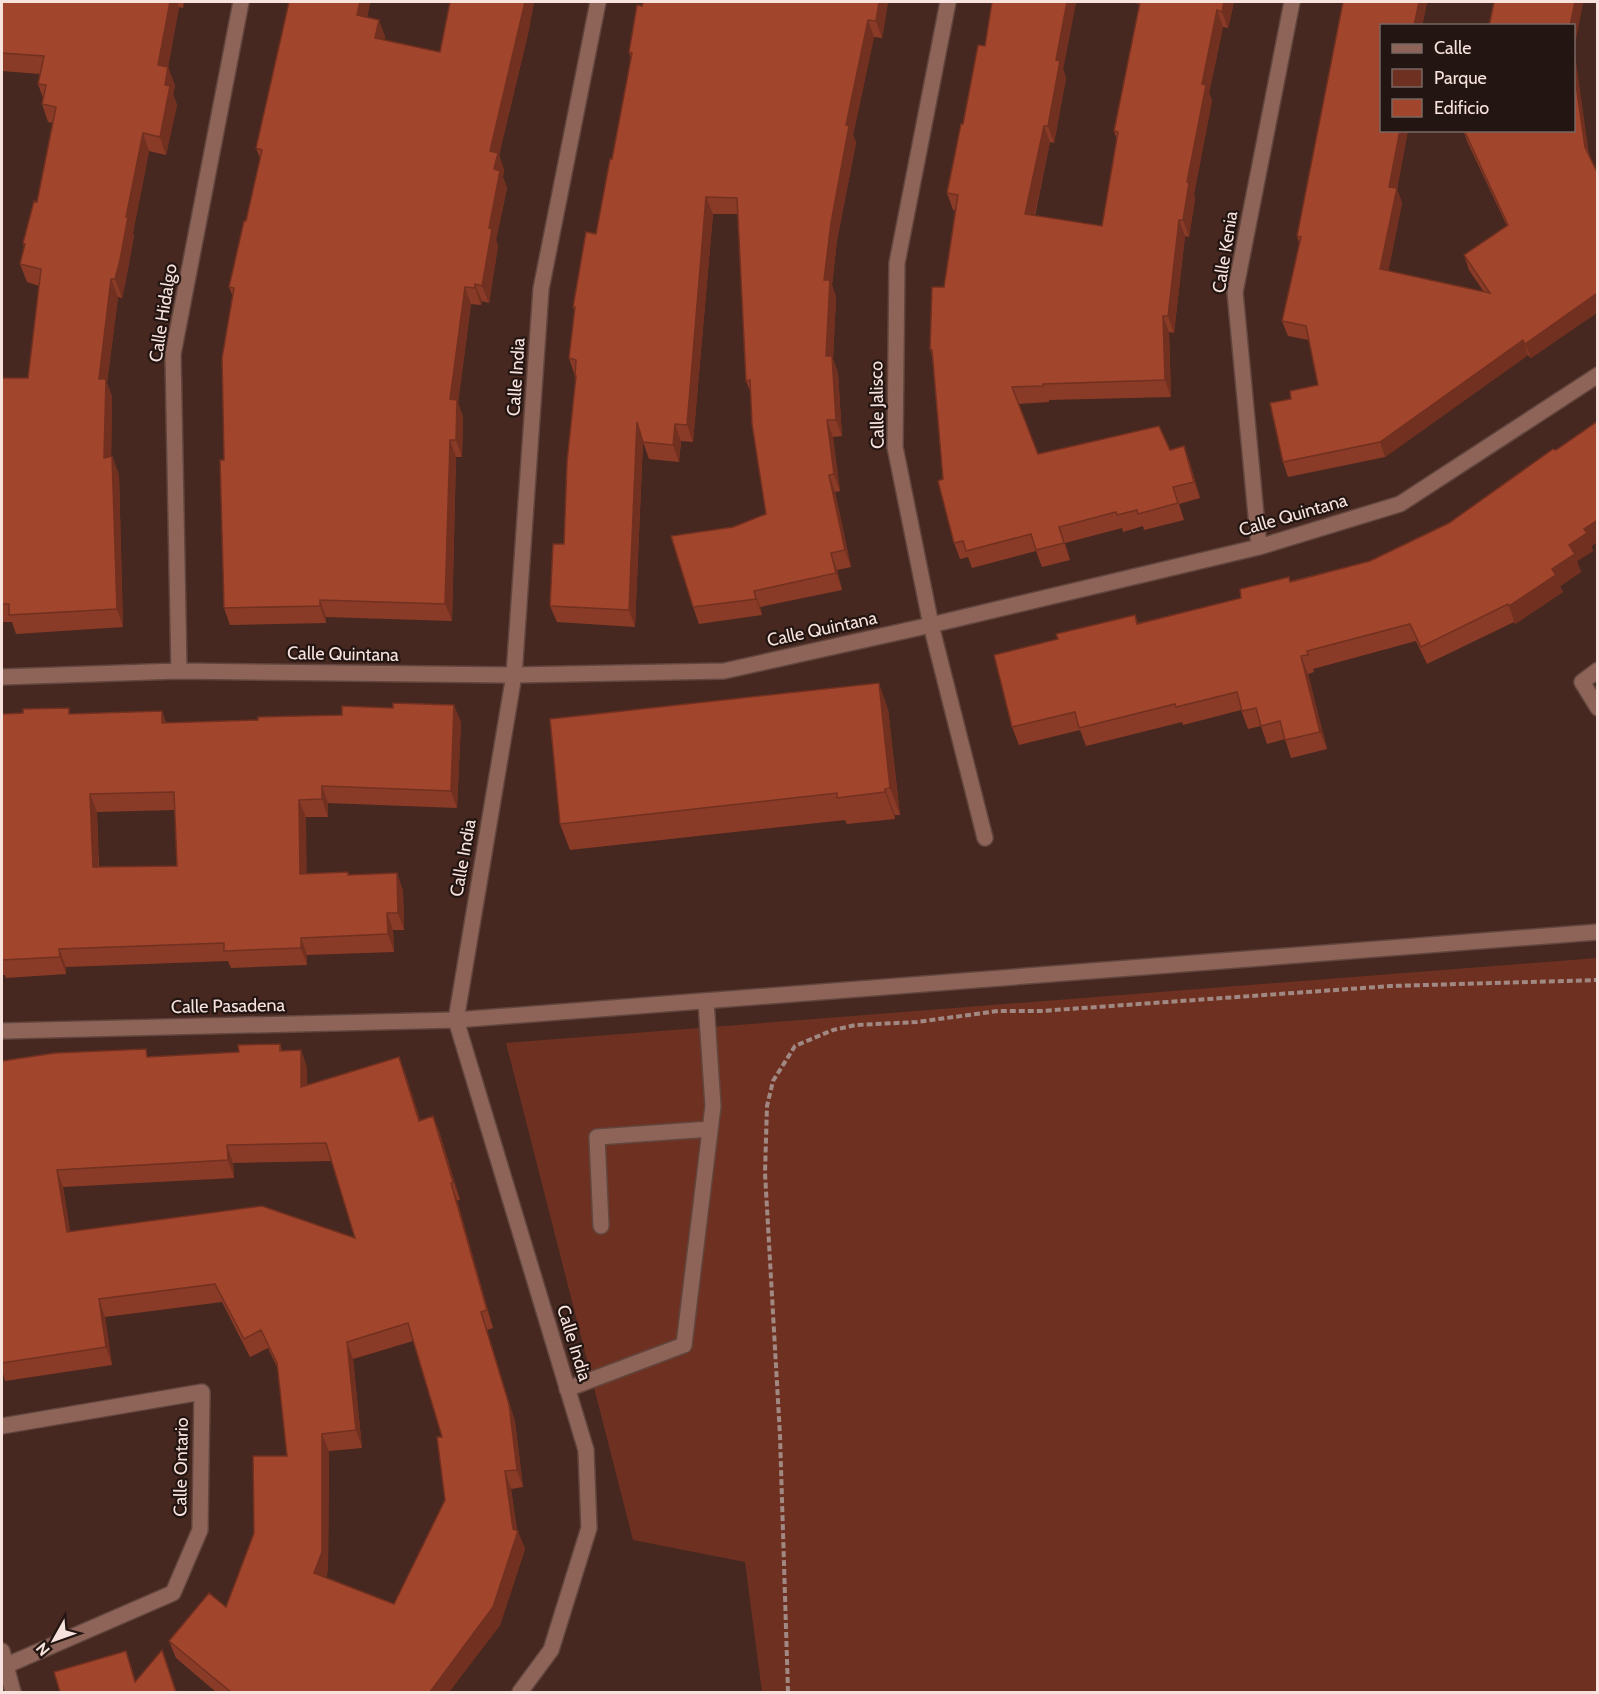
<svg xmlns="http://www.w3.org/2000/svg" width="1599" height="1694" viewBox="0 0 1599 1694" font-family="Cabin,sans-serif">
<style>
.green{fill:#6e3121}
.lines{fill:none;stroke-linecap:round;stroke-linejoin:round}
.lane-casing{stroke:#62463e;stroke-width:18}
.street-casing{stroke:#62463e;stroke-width:18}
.path{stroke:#a18882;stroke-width:4;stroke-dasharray:6 3;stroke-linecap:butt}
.lane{stroke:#8e6459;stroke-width:15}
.street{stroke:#8e6459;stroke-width:15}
.wall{fill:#8a3b27;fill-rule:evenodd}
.shaded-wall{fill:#713020}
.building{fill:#a1452d;stroke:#713020;stroke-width:1.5;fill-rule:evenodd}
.labels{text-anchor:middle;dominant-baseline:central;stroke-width:4.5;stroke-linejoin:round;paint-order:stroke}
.street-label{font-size:18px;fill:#f7e2dd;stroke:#231511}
</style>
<rect width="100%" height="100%" fill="#462820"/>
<path class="green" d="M1597,958v734h-835l-17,-130 -112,-22 -127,-497z"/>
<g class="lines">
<defs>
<path id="lane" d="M1598,670l-16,12 16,26
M456,1020l1142,-88
M601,1226l-4,-89 113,-8
M567,1389l117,-44 29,-239 -7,-105"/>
<path id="street" d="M948,2l-51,261 -2,184 36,178 54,213
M1259,547l-24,-255 57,-290
M179,671l-6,-317 68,-352
M2,677l177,-6 335,4 210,-4 207,-46 328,-78 141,-43 198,-129
M2,1031l454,-11
M2,1426l200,-34 -2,138 -27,63 -168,73
M2,1651l11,41
M520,1692l31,-42 38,-122 -3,-78 -130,-430 58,-345 27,-386 57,-287"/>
</defs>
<use href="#lane" class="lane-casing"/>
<use href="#street" class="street-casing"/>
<path class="path" d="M788,1692l-8,-256 -15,-263 2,-67 6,-25 22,-35 38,-16 23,-5 61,-3 81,-11h43l350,-25 207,-6"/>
<use href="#lane" class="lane"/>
<use href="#street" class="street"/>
</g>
<path class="wall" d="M2,2h182l-1,6 -4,-1 -11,60 7,19 -2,8 4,11 -11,50 -17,-4 -16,82 1,3 -8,43 -4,19 -4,-1 -11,86 5,14 -1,59h1l7,19 4,152 -107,7 -4,-12h-10v-244h26l11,-92 -12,-4 -7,-18 4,-16 -1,-5 14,-41 16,-79 -5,-1 -6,-18 1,-6 -5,-14 2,-10 -38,-3z
M289,2h81l-3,15 18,19 -1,4 56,12 10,-50h84l-6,32 -29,121 5,15 -1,7 4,11 -11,52 2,6 -9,57 -7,-2 -1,4 -10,-1 -13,99 5,14 -1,40h-6l-4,164 -126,-4v6l-96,2 -6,-17v-148l9,-163 -4,-10 17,-66 14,-63 -4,-10z
M888,2l-6,36 -8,-1 -21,98 3,8 -19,97 -5,45 4,12 -3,62 5,14 4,63 -9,1 7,54 -5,1 16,75 -14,3 5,20 -82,17 2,8 -63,9 -6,-17 40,-80 33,-13 -15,-121 -5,-12 -8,-167h-25l-20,228 -12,-1 -2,21 -30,-3 -6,-17 -8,185 -78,-5 -7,-16 14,-62 12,-165 -7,-21 6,-46 -2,-5 23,-73 16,-75 19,-100 -2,-7 13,-46z
M992,2h84l-13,67 3,9 -12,65 -4,-1 -15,74 67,10 15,-86 -3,-9 26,-127 -13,-2h107l-6,26 -5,-1 -14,66 3,8 -18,93 1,5 -6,38 -4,-1 -11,97 -5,-1 2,65 -122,3v2l-31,2 20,50 132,-4 14,-4 6,17 10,35 -21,6 5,16 -40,10 -1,-4 -20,6 -1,-4 -57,15 5,17 -28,7 -6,-16 -64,17 -4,-11 -8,2 -6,-16 -11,-64 -11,-123 -2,-7 14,-62 11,-77h-2l-6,-17 16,-69 22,-78z
M1343,2h84l-5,24h-40v104h26l-11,59 5,14 -14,68 96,21 -15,-22 -5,-15 43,-29 -40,-85 -4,-11h111l-80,-128h89l-9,47 15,108 9,17v138l-67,46 -3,-3 -143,102 -97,20 -5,-15 8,-63 27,-14 -9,-45 -21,-4 -6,-15 17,-78 -2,-7z
M1598,421v121l-7,4 2,5 -16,10 4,11 -21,14 3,6 -48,32 -1,-2 -87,42 -11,-23 -103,28 1,3 -6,2 19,75 -36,9 -6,-19 -18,5 -6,-18 -13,3 -7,-19 -58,15 -1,-3 -96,24 -6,-16 -61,15 -7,-18 46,-88 77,-24 3,8 103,-25 48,-21 1,4 80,-20 79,-38z
M888,709l12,106h-5v4l-48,5 -2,-4 -275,30 -10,-26z
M162,711l4,12 295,-1 -4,86 -129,-5v14h-22v57l42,-2 1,3 48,-2 6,18 1,39h-11l1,22 -87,3v10l-76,3 -3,-7 -162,6v7l-60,4 -1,-3h-3v-261h70zM175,810l2,56 -78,1 -2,-55z
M280,1044l2,7 19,-1 6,18v17l92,-28 21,63 13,-4 7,18 20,66h-3l36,128 -6,2 28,92 8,65 -12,2 6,41 8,19 -25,76 -51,67h-233l-40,-34 -7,-17 57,-34 61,-151 -9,-87 -10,-21 -18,9 -28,-55 -117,15 7,48 -107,16 -3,-11v-309l147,-4 90,-5zM331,1161l24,77 -285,-7 -7,-44 171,-9 -1,-15zM413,1341l29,96 3,63 -51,104 -68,-26 2,-8 1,-119 33,-3 -9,-89z"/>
<path class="shaded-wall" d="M170,2h7l2,5 -14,76 -7,-18z
M360,2h10l-6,30 -7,-17z
M525,2h9l-6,32 -29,121 5,15 -1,7 4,11 -11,52 2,6 -9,57 -7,-17 12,-117 -4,-18z
M879,2h9l-6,36 -6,-17z
M1067,2h9l-13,67 3,9 -12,65 -6,-17 8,-66z
M1224,2h10l-6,26 -6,-16z
M1419,2h8l-5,24h-8z
M1575,2h8l-9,47 16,113 -5,-15 -11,-77v-44h-4z
M1217,10l6,17 -14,66 3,8 -18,93 1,5 -6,38 -6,-17 4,-38 15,-98z
M379,20l6,16 -4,19 -6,-17z
M868,20l6,17 -21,98 3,8 -19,97 -5,45 4,12 -3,62 5,14 4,63 -6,-16 -10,-64 -2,-76 7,-57 15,-98z
M168,67l7,19 -2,8 4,11 -11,50 -6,-18 5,-52z
M1044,126l6,16 -19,89 -6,-17z
M1400,130h8l-11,59 5,14 -16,81 -6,-15 9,-82z
M143,133l6,18 -16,82 1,3 -12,62 -7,-19 11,-62z
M706,197l7,17 -20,228 -6,-17z
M1179,220l6,16 -11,97 -6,-17z
M111,279l7,18 -11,86 5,14 -1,80 -7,-19 -5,-79z
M475,284l7,17 -1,4 -6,-17z
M465,287l6,17 -13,99 5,14 -1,40 -6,-17 -6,-41z
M1596,294l2,4v14l-67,46 -6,-14z
M1163,316l6,16 2,65 -6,-17z
M1523,340l5,15 -143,102 -5,-15z
M827,420l6,17 7,54 -6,-17z
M637,422l6,17 -8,188 -6,-17z
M675,424l6,17 -2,21 -6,-17z
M450,440l6,17 -4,164 -7,-17z
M1184,446l6,17 10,35 -6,-16z
M112,456l7,19 4,152 -6,-18z
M829,475l6,17 16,75 -6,-17z
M1598,520v22l-7,4 2,5 -16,10 4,11 -21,14 3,6 -48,32 -6,-18 43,-37 17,-24 15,-16z
M1059,527l6,16 5,17 -6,-17z
M831,553l6,17 5,20 -6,-17z
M754,591l6,16 2,8 -6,-16z
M320,600l6,17v6l-6,-17z
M1301,656l7,18 19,75 -7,-17z
M879,683l9,26 12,106 -10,-27z
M454,705l7,17 -4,86 -6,-17z
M162,711l6,18 -6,-6z
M322,786l6,17v14l-6,-18z
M885,789l10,26v4l-10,-27z
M90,794l7,18 2,73 -6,-18z
M299,800l7,17 1,75 -7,-18z
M397,873l6,18 1,39 -6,-17z
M387,913l6,17 1,22 -6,-18z
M301,938l6,17v10l-6,-17z
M59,949l7,18v7l-6,-17z
M301,1050l6,18 1,37 -7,-18z
M399,1057l7,18 20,63 -7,-17z
M433,1116l7,18 20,66 -7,-18z
M227,1145l6,18 1,15 -6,-18z
M57,1170l6,17 10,62 -6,-17z
M451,1183l6,17 36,128 -6,-18z
M99,1299l6,18 7,48 -6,-18z
M481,1312l6,18 28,92 8,65 -6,-17z
M347,1342l6,17 9,89 -6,-18z
M322,1434l7,17 -1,119 -7,21 -7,-18z
M505,1471l6,18 6,45 1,-3 7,18 -25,76 -51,67h-19l83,-163z
M126,1651l6,17 7,24 -4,-10z"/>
<path class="building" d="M2,2h168l-12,63 10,2 -3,18 5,1 -10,51 -17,-4 -17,84h2l-8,43 -5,19h-4l-12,100h7l-2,79 8,-2 5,153 -108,6v-11h-7v-226h26l13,-109 -21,-5 5,-20 -2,-1 11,-42 3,1 19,-95 -14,-3 4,-19 -8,-1 6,-28 -42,-3z
M289,2h71l-3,13 22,5 -4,18 65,14 10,-50h75l-35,149 8,2 -4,16 6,2 -11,57 3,1 -10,57 -7,-2v4l-10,-1 -15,112 7,1 -1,40h-6l-5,164 -125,-4v6l-96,2 -4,-148h4l-2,-102 12,-70 -5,-1 15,-66h2l16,-71 -6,-2z
M643,2h236l-3,19 -8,-1 -22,105 3,1 -18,97 -7,57h6l-4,76h6l4,64h-9l7,54 -5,1 16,75 -14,3 5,20 -82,18 2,8 -63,8 -22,-71 62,-9 33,-13 -14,-90 -2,-44 -4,1 -9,-183 -31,-1 -19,228 -12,-1 -2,21 -30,-3 -6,-20 -8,188 -79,-4 3,-62h11l3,-82 9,-86h-1l1,-16 -7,-2 6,-51h-2l13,-75 10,2 14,-75h2l20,-106 -3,-1 8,-47 5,1z
M992,2h75l-11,58 4,1 -12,65h-4l-19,88 77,12 16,-94 -4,-1 26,-129h84l-2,10 -5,-2 -15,74 4,1 -19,97 2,1 -6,37h-4l-11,96h-5l2,64 -122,4v2l-31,1 26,67 121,-28 11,24 14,-4 10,36 -21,5 5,16 -40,11 -1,-4 -20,5 -1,-3 -57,15 5,16 -28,7 -5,-16 -65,17 -3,-10 -9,2 -16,-62 5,-2 -11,-129 -2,-1 2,-62h12l14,-92 -11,-2 14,-69h2l15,-79 7,1z
M1343,2h76l-5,24h-32v104h18l-11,57 8,1 -17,81 110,24 -26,-38 44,-30 -44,-95h110v-60l11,77 13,27v122l-2,-2 -71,50 -2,-4 -143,102 -97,20 -13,-59 21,-4 -1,-8 28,-6 -12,-59 -24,-5 19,-84 -4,-1z
M1494,2h81l-5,24h-81z
M1598,421v99l-14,9 3,4 -18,12 6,9 -23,15 4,6 -47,31 -1,-2 -87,43 -11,-23 -103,27 1,4 -7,1 19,76 -35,8 -5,-19 -19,5 -5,-18 -14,3 -5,-19 -61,15 -1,-3 -96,24 -4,-16 -63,15 -18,-72 64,-16 -2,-5 79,-19 2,9 104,-26 -1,-9 49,-12 1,5 80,-21 79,-38 104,-74 3,1z
M879,683l11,105 -5,1v3l-48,6v-5l-277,31 -10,-105z
M393,703l61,2 -3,86 -129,-5v13l-23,1 1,74 48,-2v3l49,-2 1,40h-11l1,21 -87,4v10l-77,3v-8l-165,6 1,8 -58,3v-246l21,-1v-4l46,-1v6l93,-3v12l96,-3v-3l84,-2v-9l51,2zM174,792l3,74 -84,1 -3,-73z
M280,1044v7l21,-1v37l98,-30 20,64 14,-5 20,66 -2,1 36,127 -6,2 28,92 8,66 -12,1 8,58 5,2 -25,76 -63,85h-199l-62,-51 40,-48 17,14 28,-74 -1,-77h34l-10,-93 -16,-33 -17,9 -29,-55 -116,15 7,48 -104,16v-302l53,-8 91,-4 1,8 92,-5 -1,-7zM326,1143l29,95 -93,-32 -195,26 -10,-62 171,-10 -1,-15zM408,1323l34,114h-5l8,63 -51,104 -80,-31 8,-21v-118l34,-4 -9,-88z
M162,1650l14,42h-116l-6,-20 72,-21 9,31z"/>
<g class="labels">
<g class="street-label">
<text transform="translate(1225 252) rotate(-81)">Calle Kenia</text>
<text transform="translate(163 313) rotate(-81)">Calle Hidalgo</text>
<text transform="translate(516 377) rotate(-86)">Calle India</text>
<text transform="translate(877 405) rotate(-91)">Calle Jalisco</text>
<text transform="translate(1293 515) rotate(-16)">Calle Quintana</text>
<text transform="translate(822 629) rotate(-12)">Calle Quintana</text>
<text transform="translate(343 654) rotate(1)">Calle Quintana</text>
<text transform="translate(463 858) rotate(-80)">Calle India</text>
<text transform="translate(228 1006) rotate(-1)">Calle Pasadena</text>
<text transform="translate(574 1343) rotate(73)">Calle India</text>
<text transform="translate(181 1467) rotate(-89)">Calle Ontario</text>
</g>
</g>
<rect width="1599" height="1694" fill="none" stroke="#f7e2dd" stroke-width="6"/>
<rect x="1380" y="24" width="195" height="108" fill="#231511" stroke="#786763" stroke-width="1.5"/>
<rect x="1392" y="44" width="30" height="9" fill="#8e6459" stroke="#786763" stroke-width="1.5"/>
<text x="1434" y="54" font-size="18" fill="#f7e2dd">Calle</text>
<rect x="1392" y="69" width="30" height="18" fill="#6e3121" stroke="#786763" stroke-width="1.5"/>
<text x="1434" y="84" font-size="18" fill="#f7e2dd">Parque</text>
<rect x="1392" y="99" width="30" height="18" fill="#a1452d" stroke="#786763" stroke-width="1.5"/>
<text x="1434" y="114" font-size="18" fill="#f7e2dd">Edificio</text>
<g transform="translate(54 1640) rotate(230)" stroke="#231511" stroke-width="4.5" paint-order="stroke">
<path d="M0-4.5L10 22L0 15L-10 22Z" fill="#f7e2dd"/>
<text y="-9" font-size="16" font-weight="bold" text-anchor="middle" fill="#f7e2dd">N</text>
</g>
</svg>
